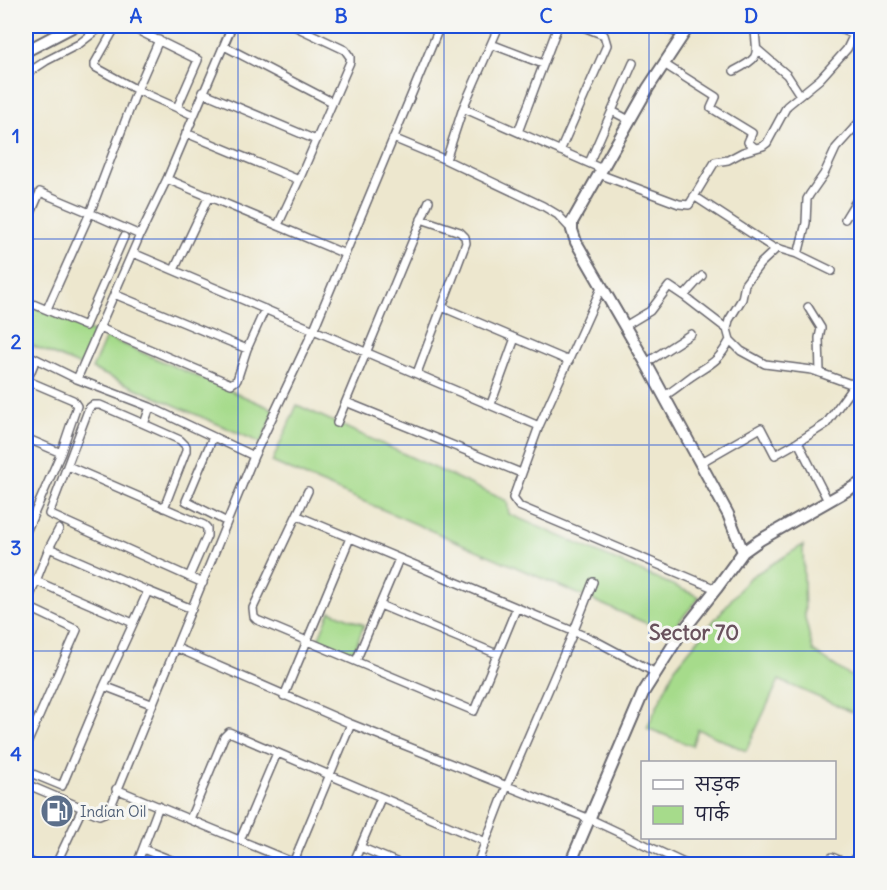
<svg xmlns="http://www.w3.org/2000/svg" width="887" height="890" viewBox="0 0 887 890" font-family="Delius,'Playpen Sans Deva',sans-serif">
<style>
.green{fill:#a6db8b;stroke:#647e63;stroke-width:1.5}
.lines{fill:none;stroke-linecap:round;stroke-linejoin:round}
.street-casing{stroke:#69676e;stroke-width:10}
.secondary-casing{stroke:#69676e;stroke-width:14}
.primary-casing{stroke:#69676e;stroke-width:14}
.street{stroke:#fff;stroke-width:7}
.secondary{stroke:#fff;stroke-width:10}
.primary{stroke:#fff;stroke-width:10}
.grid{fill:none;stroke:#1d4ed8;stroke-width:1.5;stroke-opacity:0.55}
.labels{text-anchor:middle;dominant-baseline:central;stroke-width:6;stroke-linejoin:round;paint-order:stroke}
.service-label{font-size:15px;fill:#4e5e75;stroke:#f6f6f2;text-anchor:start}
.district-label{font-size:21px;font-weight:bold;fill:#69525d;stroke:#f6f6f2}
.neatline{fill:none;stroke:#1d4ed8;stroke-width:2}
.grid-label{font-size:20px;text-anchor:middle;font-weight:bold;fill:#1d4ed8}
</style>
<rect width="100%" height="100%" fill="#f6f6f2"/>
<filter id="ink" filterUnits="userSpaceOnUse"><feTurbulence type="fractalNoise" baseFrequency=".0167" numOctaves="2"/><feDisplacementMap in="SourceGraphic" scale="12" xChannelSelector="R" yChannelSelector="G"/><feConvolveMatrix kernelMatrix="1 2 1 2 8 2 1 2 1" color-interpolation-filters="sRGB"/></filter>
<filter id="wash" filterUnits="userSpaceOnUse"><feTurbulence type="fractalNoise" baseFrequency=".008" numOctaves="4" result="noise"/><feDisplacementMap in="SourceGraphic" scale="24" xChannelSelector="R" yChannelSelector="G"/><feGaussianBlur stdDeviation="1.35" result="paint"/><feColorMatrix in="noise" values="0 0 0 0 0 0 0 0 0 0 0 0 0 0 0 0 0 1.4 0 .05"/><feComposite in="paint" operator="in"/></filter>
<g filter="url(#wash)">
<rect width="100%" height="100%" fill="#ede7ce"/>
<path class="green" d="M26,303l69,30 -14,33 -55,-23z
M106,337l169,73 -14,33 -169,-74z
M297,405l210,96 2,13 191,83 -31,36 -397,-171z
M803,545l2,73 8,33 34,23 14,6v36l-82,-36 -33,71 -48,-22 -6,17 -45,-18 28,-60 74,-90z
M330,611l34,14 -11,29 -35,-14z"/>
</g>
<g filter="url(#ink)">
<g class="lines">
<defs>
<path id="street" d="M116,26l-21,37v4l42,23 -47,123 50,22
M129,26l69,34 -21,48
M833,26l21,9 8,7
M159,40l-22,50 56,25
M491,44l52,20
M224,46l108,56
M758,50l29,25 13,20
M664,64l52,33 -5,11 41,25 -4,9 7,6
M734,71c31,-16 21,-16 21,-45
M26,74l20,-13 33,-17 23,-18
M202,92l114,48
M463,108l139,61
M612,111l17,9
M862,119l-26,29 -12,26 -14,20 -3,5 -1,24 -7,28 -2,3 -20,-6 -17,16 -15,20 -3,15 -13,21 -2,9 3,11 11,11 24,13 47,6 36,13 14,1
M518,132l40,-106
M186,133l113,47
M393,138l53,22 97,46 15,9 14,15
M560,151l47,-106 -3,-10 -23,-9
M446,160l17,-52 36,-82
M589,163l44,-100
M599,174l80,30 10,1 26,-43 13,-2 15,-8 20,-6 4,-3 20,-37 33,-27 27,-30 11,-23
M167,179l178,75
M694,196l81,53
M845,219l17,-28
M26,225l14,-33 50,21 -43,96
M278,225l21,-45 51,-118v-5l-5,-7 -51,-24
M133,253l406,173
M797,254l35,17
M174,270l35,-74
M602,286l-63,140 -26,72 6,8 197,83
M114,294l133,55
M684,296l43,33
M26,301l59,25 39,-89
M442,307l127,54
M808,307l13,21 -2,10 1,34
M625,326l25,-15 19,-25 15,10 18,-20
M100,328l131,56 6,-4 10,-31 18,-40
M26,354l51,25 73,28 104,49
M646,363l45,-29
M417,373l49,-130 -1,-6 -5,-5 -39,-13
M77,379l63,-144 27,-56 65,-153
M26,380l47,20 4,6 -16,47 -35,79
M26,383l10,-24
M664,396c11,-6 18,-13 28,-20 20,-13 26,-14 38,-36
M346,402l175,71
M491,404l24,-66
M150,407l-6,17 -44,-19h-7l-4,3 -40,106 154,69
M337,423l92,-222
M144,424l36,16 6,6v5l-22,57
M213,437l-27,64 41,21
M26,438l35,15
M798,442l28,-18 28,-39
M700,463l61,-35 14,27 23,-13 30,59
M68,466l136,59 3,3v8l-18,41
M308,491l-55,117 1,9 3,3 217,91 42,-102
M298,516l296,124 60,32
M49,548l10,-19
M28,601l8,-20
M380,605l117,49
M26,606l51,24 -51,116
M133,623l-97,-42 13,-33 99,43
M122,648l26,-57 44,18
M177,648l174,76 239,95 96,45
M356,661l43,-102
M104,686l15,-32
M284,696l66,-158
M33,774l29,12 42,-100 47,18
M26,784l73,31 10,-4 145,-355 60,-127 126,-303
M116,789l181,75
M190,819l34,-82 5,-5 257,110
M240,840l37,-87
M360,847l41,17
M143,849l38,15
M832,857l17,7
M293,863l58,-139
M56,864l27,-57
M137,864l22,-58
M353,864l28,-66
M477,864l30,-78 66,-153 20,-51
M853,864l9,-20"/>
<path id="secondary" d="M664,26l12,4h10
M743,552l17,-12 102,-58
M570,864l73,-171 36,-57 37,-47 27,-37 -15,-38 -82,-151 -70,-121 -4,-12v-8l76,-134 41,-62"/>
<path id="primary" d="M26,51l48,-25
M26,862l5,2"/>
</defs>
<use href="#street" class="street-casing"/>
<use href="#secondary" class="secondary-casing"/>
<use href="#primary" class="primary-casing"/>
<use href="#street" class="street"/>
<use href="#secondary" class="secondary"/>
<use href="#primary" class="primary"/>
</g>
</g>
<path class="grid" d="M238,26v838M444,26v838M649,26v736M26,239h836M26,445h836M26,651h836M649,838v26"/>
<defs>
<symbol id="fuel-disc" viewBox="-11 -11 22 22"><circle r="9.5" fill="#5c6f8a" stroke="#f6f6f2"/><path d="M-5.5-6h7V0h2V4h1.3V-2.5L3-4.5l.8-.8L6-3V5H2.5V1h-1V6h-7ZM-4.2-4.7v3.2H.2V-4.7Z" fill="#fff"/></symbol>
</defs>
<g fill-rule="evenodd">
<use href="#fuel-disc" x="38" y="792" width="38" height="38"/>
</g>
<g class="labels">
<g class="service-label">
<text x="80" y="811">Indian Oil</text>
</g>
<g class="district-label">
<text x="694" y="632">Sector 70</text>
</g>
</g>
<rect width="887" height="890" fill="none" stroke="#f6f6f2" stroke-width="66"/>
<rect x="641" y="761" width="195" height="78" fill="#f6f6f2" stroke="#a1a1a9" stroke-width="1.5"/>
<rect x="653" y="780" width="30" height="9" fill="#ffffff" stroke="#a1a1a9" stroke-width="1.5"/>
<text x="695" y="791" font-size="18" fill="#22223b">सड़क</text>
<rect x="653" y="806" width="30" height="18" fill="#a6db8b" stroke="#a1a1a9" stroke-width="1.5"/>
<text x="695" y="821" font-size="18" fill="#22223b">पार्क</text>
<rect x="33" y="33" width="821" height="824" class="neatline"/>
<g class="grid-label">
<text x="136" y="23">A</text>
<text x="341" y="23">B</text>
<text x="546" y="23">C</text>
<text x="751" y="23">D</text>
<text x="16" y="143">1</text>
<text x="16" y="349">2</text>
<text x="16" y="555">3</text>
<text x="16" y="761">4</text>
</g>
</svg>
